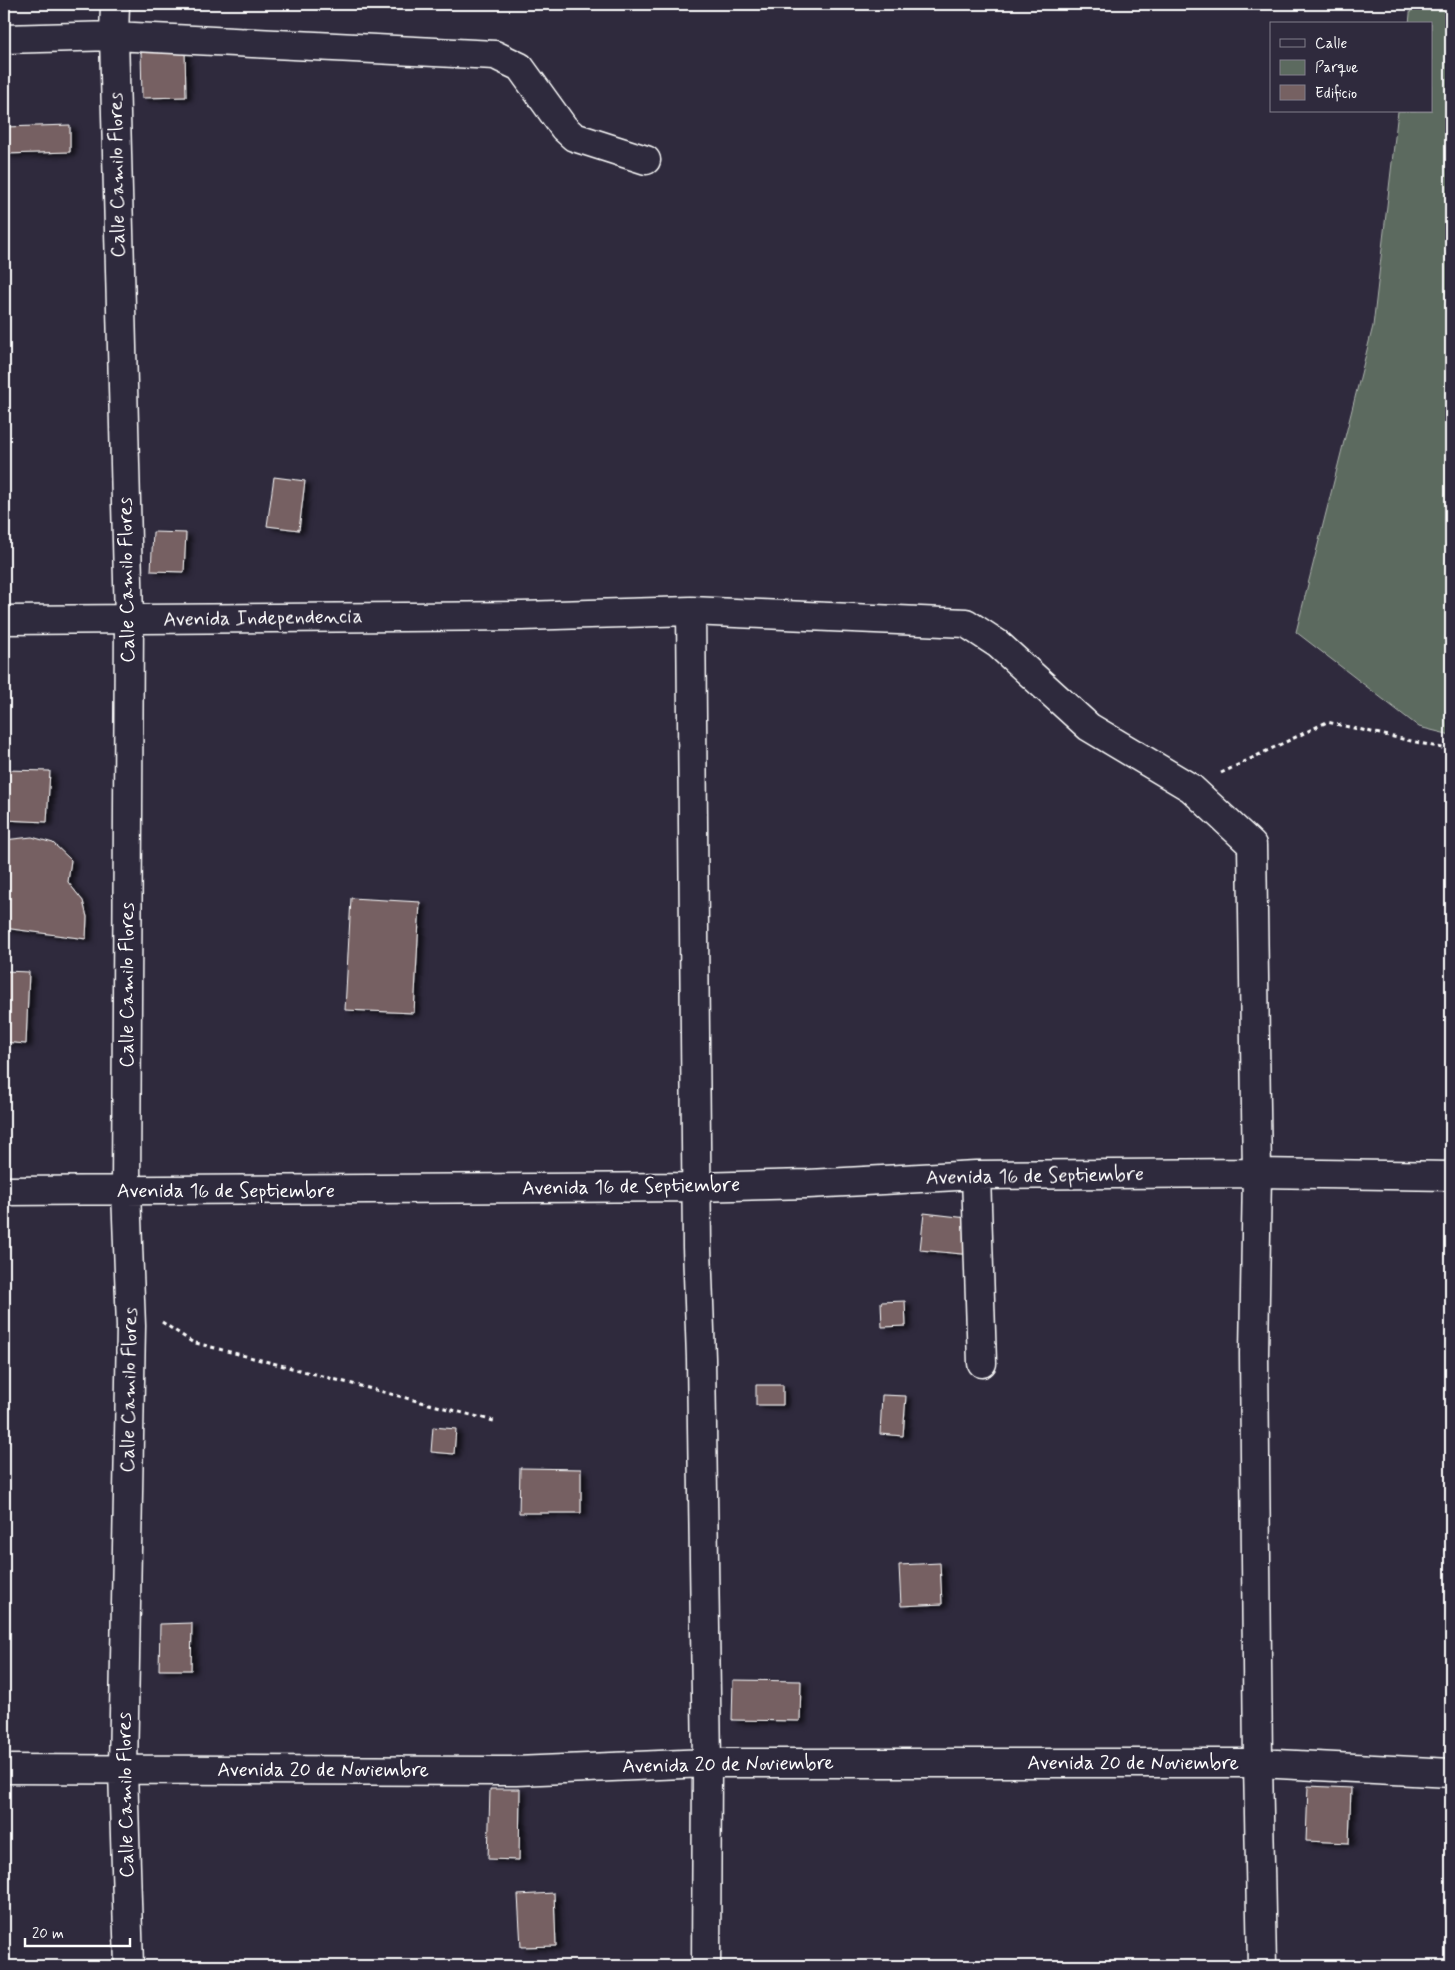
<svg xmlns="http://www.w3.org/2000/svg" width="1455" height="1970" viewBox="0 0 1455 1970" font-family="Mynerve,sans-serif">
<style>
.green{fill:#5c6a5f;stroke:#aeb4af}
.building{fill:#766162;stroke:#fff;filter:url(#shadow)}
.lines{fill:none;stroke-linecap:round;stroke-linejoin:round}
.minor-casing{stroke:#fff;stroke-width:31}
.path{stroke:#fff;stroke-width:3;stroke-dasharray:4 4;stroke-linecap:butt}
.minor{stroke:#2f2a3d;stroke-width:28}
.labels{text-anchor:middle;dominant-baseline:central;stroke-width:4.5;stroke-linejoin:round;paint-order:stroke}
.street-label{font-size:20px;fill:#fff;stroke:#2f2a3d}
</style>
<defs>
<filter id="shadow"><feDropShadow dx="5.5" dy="3" stdDeviation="2.5" flood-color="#0009"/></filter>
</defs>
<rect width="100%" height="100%" fill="#2f2a3d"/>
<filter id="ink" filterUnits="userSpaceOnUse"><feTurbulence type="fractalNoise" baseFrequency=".02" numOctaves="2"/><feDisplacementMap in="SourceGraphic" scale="10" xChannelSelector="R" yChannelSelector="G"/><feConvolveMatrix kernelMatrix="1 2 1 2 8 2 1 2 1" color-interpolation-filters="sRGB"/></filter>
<g filter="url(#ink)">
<path class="green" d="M1411,4h40v731l-32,-8 -123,-95 77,-306 25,-215h33v-87h-22z"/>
<path class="building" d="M185,50l1,47 -44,1 -1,-47z
M70,125v27l-65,2 -1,-27z
M274,477l31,4 -6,49 -32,-4z
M153,532l33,1 -2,39 -33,-1z
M4,770l46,1 -3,51 -43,-2z
M32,837l21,6 18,17 -3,22 15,19 4,16 -1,22 -82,-11v-88z
M351,898l69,4 -6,111 -69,-3z
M4,971l25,1 -3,72 -22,-2z
M924,1213l52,6 -4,36 -52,-5z
M905,1301l1,25 -24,1 -1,-25z
M756,1385h27v20h-27z
M882,1395l24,1 -3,40 -23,-2z
M433,1427l23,2 -2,25 -23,-2z
M520,1468l61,1v44h-62z
M940,1563l2,41 -41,2 -2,-41z
M192,1623l-1,47h-32l1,-46z
M733,1680l68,1 -1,40 -68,-1z
M1308,1786l43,2 -2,55 -43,-2z
M490,1789h30l-1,71 -31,-1z
M554,1893l2,53 -35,1 -3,-52z"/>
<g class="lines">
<defs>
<path id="minor" d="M115,4l-1,32 15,583 -3,572 5,135 -8,444 6,196
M4,39l110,-3 381,19 25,12 44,61 10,9 72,23
M691,611l6,636 4,111 6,405 -1,203
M4,620l518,-4 169,-5 275,12 32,21 91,83 102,61 61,57 5,328 -3,181 4,409 4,203
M976,1175l6,188
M4,1191l693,-4 111,-3 168,-9 281,-2 194,3
M4,1769l512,2 191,-8h551l193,10"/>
</defs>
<use href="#minor" class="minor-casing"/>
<path class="path" d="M1221,773l106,-51 124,28
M162,1322l30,20 302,79"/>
<use href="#minor" class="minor"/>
</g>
</g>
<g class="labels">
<g class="street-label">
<text transform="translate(117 175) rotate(-91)">Calle Camilo Flores</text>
<text transform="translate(127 580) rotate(-91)">Calle Camilo Flores</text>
<text transform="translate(263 618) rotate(-1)">Avenida Independencia</text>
<text transform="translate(127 985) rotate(-90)">Calle Camilo Flores</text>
<text transform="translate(1035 1176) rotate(-1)">Avenida 16 de Septiembre</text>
<text transform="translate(631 1187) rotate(-1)">Avenida 16 de Septiembre</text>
<text x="226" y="1191">Avenida 16 de Septiembre</text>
<text transform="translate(129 1390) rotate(-89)">Calle Camilo Flores</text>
<text x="1133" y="1763">Avenida 20 de Noviembre</text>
<text transform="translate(728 1765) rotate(-1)">Avenida 20 de Noviembre</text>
<text x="323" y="1770">Avenida 20 de Noviembre</text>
<text transform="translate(126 1795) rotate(-91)">Calle Camilo Flores</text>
</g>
</g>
<rect width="1455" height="1970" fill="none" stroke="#2f2a3d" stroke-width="20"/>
<rect x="10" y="10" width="1435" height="1950" fill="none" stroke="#fff" stroke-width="2" filter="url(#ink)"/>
<rect x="1270" y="22" width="162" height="90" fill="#2f2a3d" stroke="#827f8b"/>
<rect x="1280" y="39" width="25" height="8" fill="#2f2a3d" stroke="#827f8b"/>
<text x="1315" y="48" font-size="15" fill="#ffffff">Calle</text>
<rect x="1280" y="60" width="25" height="15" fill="#5c6a5f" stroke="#827f8b"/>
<text x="1315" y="72" font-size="15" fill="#ffffff">Parque</text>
<rect x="1280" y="85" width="25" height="15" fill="#766162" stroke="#827f8b"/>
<text x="1315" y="98" font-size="15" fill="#ffffff">Edificio</text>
<path d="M25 1938v8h105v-8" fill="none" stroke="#ffffff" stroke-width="2.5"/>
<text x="32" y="1938" font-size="15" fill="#ffffff" stroke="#2f2a3d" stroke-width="4" paint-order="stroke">20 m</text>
</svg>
